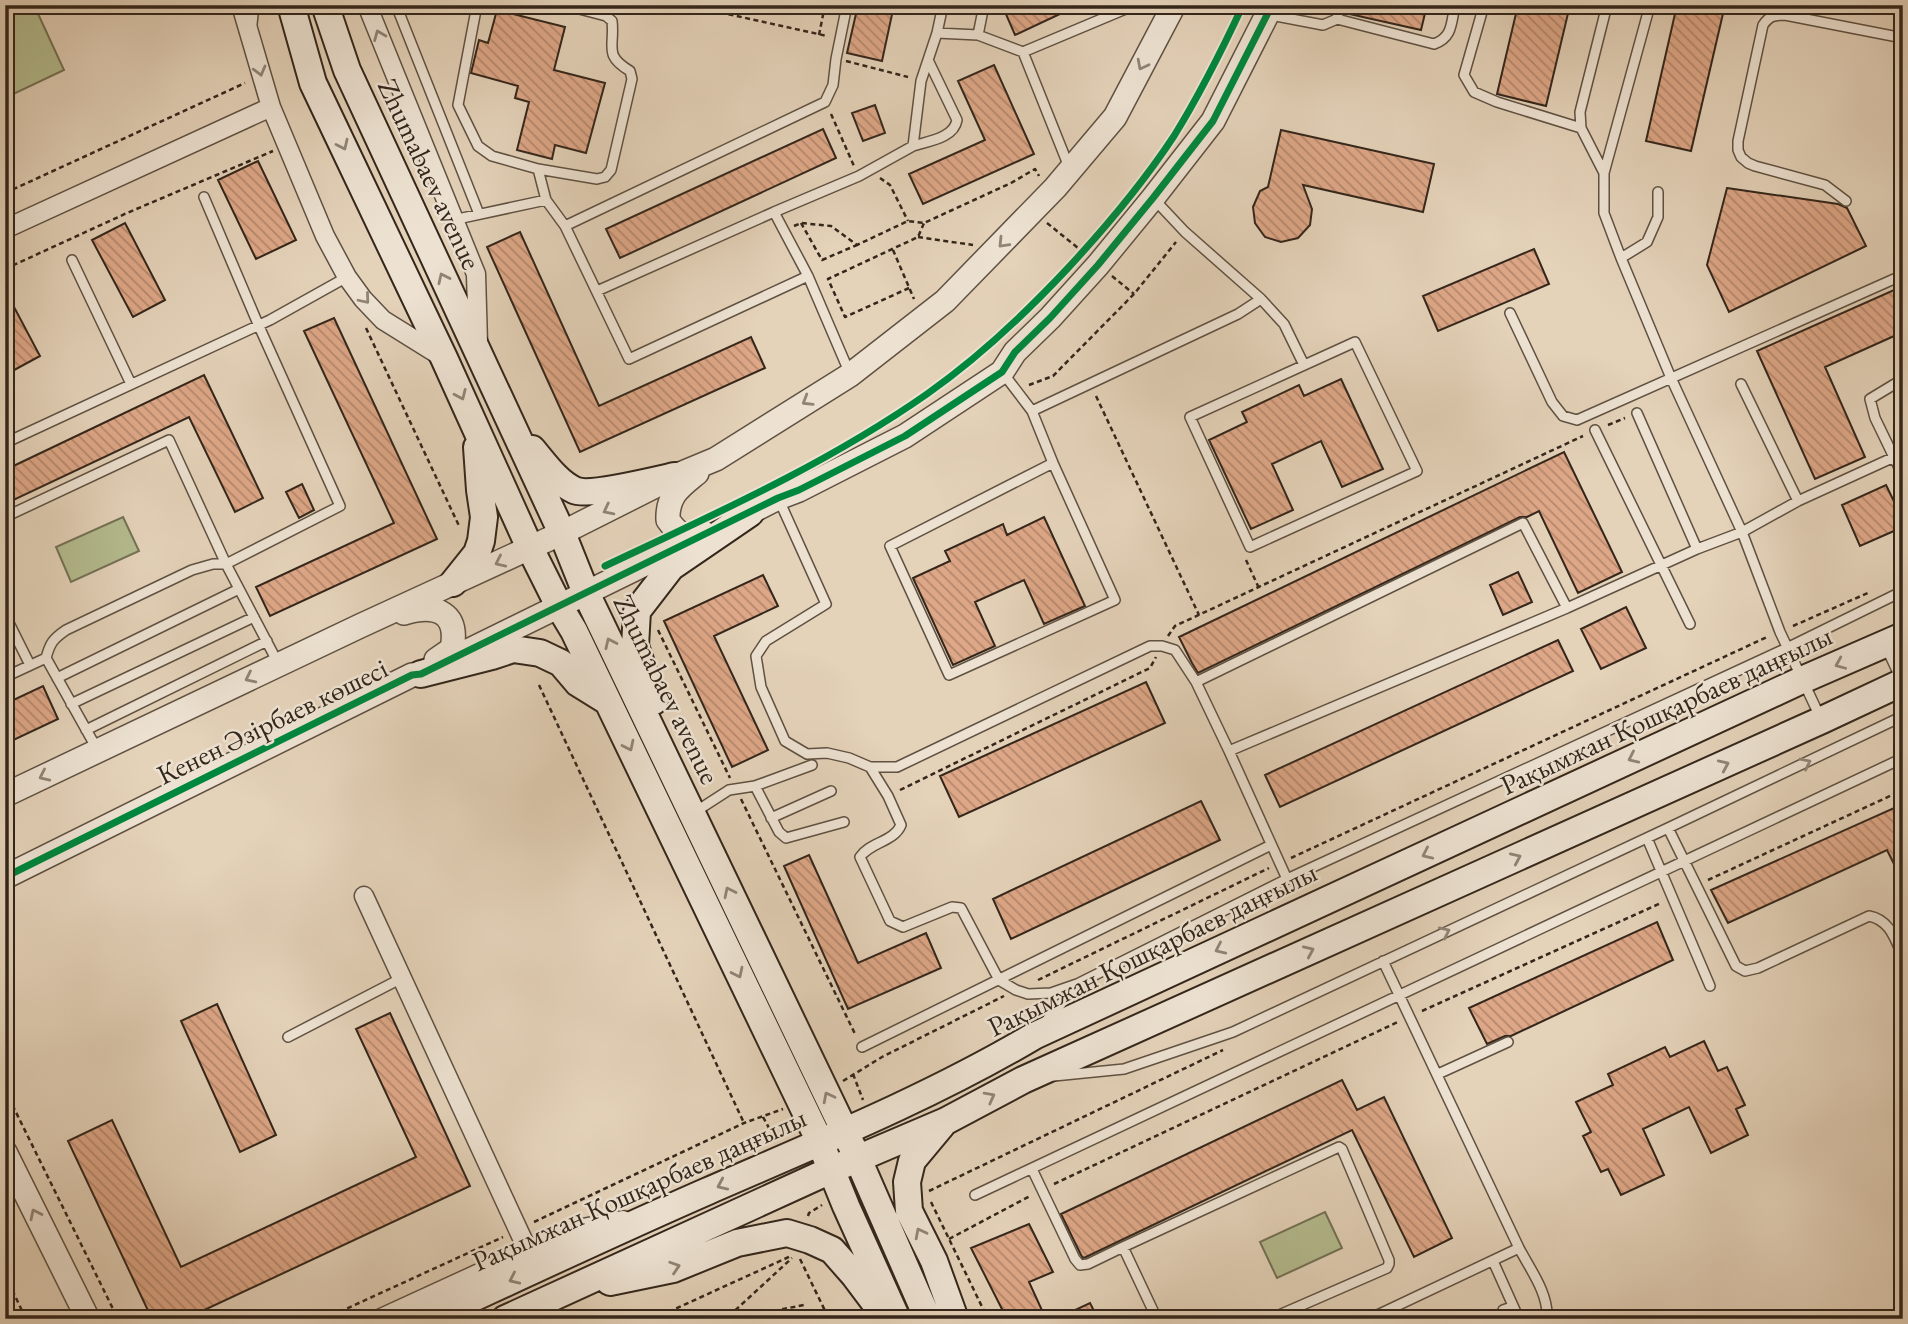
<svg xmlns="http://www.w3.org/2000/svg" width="1908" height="1324" viewBox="0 0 1908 1324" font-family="'EB Garamond',serif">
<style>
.pitch{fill:#b4bc8f;stroke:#747155;stroke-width:2}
.building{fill:url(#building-back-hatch);stroke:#33261b;stroke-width:2}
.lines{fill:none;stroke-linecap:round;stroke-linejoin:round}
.service-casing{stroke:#5f5142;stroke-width:12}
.minor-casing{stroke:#5f5142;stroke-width:21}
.tertiary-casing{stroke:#5f5142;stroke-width:26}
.secondary-casing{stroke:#33261b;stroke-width:30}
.path{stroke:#33261b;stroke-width:2.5;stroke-dasharray:5 3.5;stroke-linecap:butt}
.service{stroke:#ede2d2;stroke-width:9}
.minor{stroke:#ede2d2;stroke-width:18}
.tertiary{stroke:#ede2d2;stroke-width:23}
.secondary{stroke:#ede2d2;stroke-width:26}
.cycleway-casing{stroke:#ede2d2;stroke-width:11}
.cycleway{stroke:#00873e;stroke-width:7}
.oneway{stroke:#908476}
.labels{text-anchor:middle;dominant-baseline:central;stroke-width:5;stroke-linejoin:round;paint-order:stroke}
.street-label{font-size:28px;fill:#33261b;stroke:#ede2d2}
</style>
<defs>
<pattern id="building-back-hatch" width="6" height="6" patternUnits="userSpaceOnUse" patternTransform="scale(1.75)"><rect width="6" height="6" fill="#dea787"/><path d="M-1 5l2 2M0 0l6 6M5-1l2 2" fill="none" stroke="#b5886e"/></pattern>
</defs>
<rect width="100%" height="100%" fill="#e4d2b9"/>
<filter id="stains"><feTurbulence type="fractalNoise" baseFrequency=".00286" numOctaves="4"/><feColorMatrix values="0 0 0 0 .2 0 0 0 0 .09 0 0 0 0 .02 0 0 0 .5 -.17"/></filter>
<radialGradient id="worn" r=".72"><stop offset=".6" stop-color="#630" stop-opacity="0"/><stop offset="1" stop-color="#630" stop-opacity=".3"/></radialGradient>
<path class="pitch" d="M5,5h29l30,65 -59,28z
M123,517l16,34 -68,31 -15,-35z
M1325,1212l17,36 -65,30 -17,-36z"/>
<path class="building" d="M858,5h36l-12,56 -35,-8z
M1002,5h77l-64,30z
M1347,5h80l-6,25 -76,-17z
M1518,5h52l-24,101 -49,-12z
M1677,5h48l-34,146 -45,-10z
M497,10l68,17 -11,43 51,13 -19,70 -31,-8 -3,14 -35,-9 12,-48 -14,-4 3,-12 -47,-13 8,-33 9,3z
M994,65l40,89 -111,50 -14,-30 76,-34 -27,-59z
M875,105l10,28 -22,8 -11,-28z
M823,129l13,29 -216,100 -14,-29z
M1281,130l153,34 -11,48 -120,-27 9,24 -2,16 -12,13 -17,4 -16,-5 -10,-14 -2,-16 7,-16 8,-4z
M258,161l38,79 -40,19 -38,-79z
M1727,188l111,16 9,4 19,38 -137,66 -22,-47z
M125,223l40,77 -32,17 -41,-77z
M520,232l79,174 152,-69 14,31 -185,84 -93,-205z
M1534,249l15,35 -111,47 -15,-35z
M1903,286v46l-78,35 40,90 -50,22 -58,-128z
M5,290l35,66 -35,19z
M334,318l103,221 -167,77 -14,-29 138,-64 -90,-192z
M204,375l59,123 -28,14 -46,-95 -184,87v-34z
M1341,379l42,90 -41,18 -21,-46 -49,23 21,46 -42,19 -42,-89 38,-18 -5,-10 57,-27 5,11z
M1564,452l58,120 -44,21 -39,-82 -12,6h-7l-322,156 -6,-10 -13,-26z
M302,484l12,26 -15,8 -13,-26z
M1886,485l17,35v7l-43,19 -18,-41z
M1044,517l41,89 -41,18 -20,-44 -49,22 20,44 -42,19 -40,-87 37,-17 -5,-10 58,-27 4,11z
M1518,572l14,30 -29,13 -13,-30z
M763,575l15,31 -64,30 54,114 -36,17 -68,-146z
M1626,607l20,41 -45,21 -20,-40z
M1558,640l15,31 -293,136 -15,-32z
M1146,682l19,41 -206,94 -19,-41z
M43,686l15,33 -53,25v-40z
M1201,801l19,39 -209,99 -18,-40z
M1903,804v78l-16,-32 -159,73 -17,-33z
M809,855l49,108 68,-30 15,35 -93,41 -64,-143z
M1657,922l16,38 -162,76h-6l-18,8 -18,-36z
M217,1004l59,131 -36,17 -59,-131z
M390,1013l80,173 -285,133h-33l-84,-178 44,-21 69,147 235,-110 -60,-128z
M1704,1041l14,30 9,-4 18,38 -9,4 12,26 -37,18 -22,-46 -46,22 21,46 -43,20 -13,-26 -7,3 -18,-36 8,-4 -15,-30 37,-17 -5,-11 57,-27 5,10z
M1342,1080l15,30 27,-13 68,141 -38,19 -62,-127 -266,127 -3,1 -2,-3 -20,-41z
M1029,1224l24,48 -24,10 17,37h-39l-36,-71z
M1090,1303l8,16h-42z"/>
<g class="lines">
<defs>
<path id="service" d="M396,5l83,209
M478,5l-2,5 -18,95 20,41 14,10 46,13 59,10 8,-2 6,-7 21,-91 -2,-8c-27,-16 -15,-24 -18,-50l-6,-5 -42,-11
M943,5l-6,28 41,2 45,17 112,-47
M1340,5l-3,14 97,25c19,-7 17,-21 21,-39
M1484,5l-20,70 10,17 23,10 84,26
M1650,5l-46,168v40l17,45 50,120 71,154 38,100 41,87
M1270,15l53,10 14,-6
M252,24l2,-19
M978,35l6,-30
M1023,52l46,115
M913,146c16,-5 41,-8 44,-26l-28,-58
M538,169l8,31
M1604,173l-23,-45 -1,-16 27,-107
M1153,198l32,34 76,67
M1846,201l-21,-16 -70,-19 -7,-3 -7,-6 -3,-7v-9l25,-116c6,-9 11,-10 22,-10l118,23
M774,212l85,-36 54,-30 8,-65 16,-48
M453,220l93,-20 19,26 260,-124 8,-17 3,-26 11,-54
M565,226l64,133 179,-83 -34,-64 -177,79
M1621,258l26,-16 11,-25v-25
M72,260l59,124
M808,276l42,98
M1510,313l42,89 11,14 14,4 326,-145
M1355,342l62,129 -167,76 -60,-130z
M1003,373l29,38 21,52 62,137 -166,75 -59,-129 163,-83
M1903,379l-33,20 5,19 28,58
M1741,384l57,117
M1032,411l206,-97 23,-15 23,25 20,41
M1637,413l60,136
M1595,430l95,194
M5,443l265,-123 77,-43
M779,500l47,104 -60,37 -10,15 5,31 24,54 22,13 20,-1 22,5 21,9h27l253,-121h12l13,4 21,32
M5,517l164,-77 57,124 114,-58 -82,-182 -54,-127
M5,615l25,50
M1886,647l15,32
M5,677l41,-19
M57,678l182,-89
M71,704l183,-87
M86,730l181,-89
M97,749l-51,-91c4,-15 7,-19 20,-28l126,-60 21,-6h13l52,99
M1229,751l-33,-69 327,-159 44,85
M870,767l18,29 13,29c-7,17 -31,17 -41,32l30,64 13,6 49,-20 9,1 38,72 17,10 12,4 23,-1 26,-9
M755,786l24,46 7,6 58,-16
M695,812l34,-22 26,-4 57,-21
M771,818l60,-27
M1668,828l68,138 9,5 13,-3 111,-52c21,4 26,23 34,41
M1647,838l63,148
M1287,879l-58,-128 338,-143 130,-59 45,-17 56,-31 105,-48
M1383,961l136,287c11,21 30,46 28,71
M1047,1020l32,-37 208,-104 500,-231 116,-57
M288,1037l114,-59
M862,1047l409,-202
M1438,1074l70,-32
M1054,1076l70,-7 109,-37 435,-204 235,-112
M1032,1169l43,90 5,6 8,-1 35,-17
M975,1195l928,-437
M1493,1261l26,58
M1157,1319l-34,-72 216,-100 3,2 47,111v4l-2,4 -117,51
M1369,1319l150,-71
M1501,1319l2,-9 6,-2 5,2"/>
<path id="minor" d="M241,5l30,102 54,129 22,41 16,22 20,21 61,38
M367,5l109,269 2,69
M5,229l266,-122
M364,896l164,355
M379,1319l194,-89 50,-10"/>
<path id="tertiary" d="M697,473c-17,14 -30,22 -29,47 11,16 17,18 36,13
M733,521l45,-23 21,-8 106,-54 97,-64 13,-20 35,-34 48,-53 55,-67 60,-77 59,-116
M404,613c33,-10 55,0 48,36l-16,11
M5,795l355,-169 202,-93 113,-57 41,-17 134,-84 95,-74 110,-113 60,-71 59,-112
M5,877l407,-202 9,-1 275,-135
M5,1152l83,167"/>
<path id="secondary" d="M291,5l22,78 131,275 86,190 29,58 15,25 246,511 26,64 51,113
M325,5l22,65 215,463 24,60 272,566 70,160
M532,449c12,14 25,33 42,41 14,7 83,-10 101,-14
M453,583l24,-30 4,-12 3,-24 -4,-27 -3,-43
M421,674l71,-18 21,-7 27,4 21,10 17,20 29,18
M654,701l-19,-55 2,-35 34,-44 79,-54
M942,1125l-30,36 -5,21 2,29 25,50 21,58
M610,1282l63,-13 64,-26 50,-10 23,7 22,10 22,25 30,40
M428,1319c93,-43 186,-87 280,-128 110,-48 223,-94 326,-155l768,-356 101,-44
M505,1319l326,-149 115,-49 77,-41 799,-360 81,-38"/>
</defs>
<use href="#service" class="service-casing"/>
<use href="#minor" class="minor-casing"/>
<use href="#tertiary" class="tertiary-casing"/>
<use href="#secondary" class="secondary-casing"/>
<path class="path" d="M687,5l140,31
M819,35l6,-30
M846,61l62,16
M831,114l23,52
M880,178l10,7 18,36
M5,193l240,-110
M801,223l21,37 35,-15
M1047,223l36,29
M794,226l7,-3 30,3 26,19 51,-24 16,2 87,-40 24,-14 4,7
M918,237l55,8
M893,250l21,49
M5,269l122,-56 146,-62
M1112,276l22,18
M909,288l-64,29 -17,-38 90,-42 6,-14
M366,328l94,200
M1029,385l24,-9 81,-82 42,-52
M1096,396l103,219
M1608,425l17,-7
M1246,560l12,26
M1793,626l77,-34
M658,630l72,148
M1168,636l7,-10 408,-190
M539,685l205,438
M900,790l250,-122 6,-11
M741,799l115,237
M1291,858l476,-221
M1708,880l195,-90
M1038,980l231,-112
M1422,1011l239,-108
M853,1074l10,26
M843,1081l39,-24 122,-61
M5,1090l113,229
M763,1117l12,22
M1054,1184l346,-163
M929,1191l294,-141
M931,1202l57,117
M808,1216l1,-3 13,-8
M534,1222l210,-99 39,-14
M949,1239l81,-43
M800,1259l29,60
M5,1275l21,44
M729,1316l63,-58
M324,1319l179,-82
M653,1319l138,-63
M714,1319l2,-5c6,-3 12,-2 13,5
M732,1319l72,-14"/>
<use href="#service" class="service"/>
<use href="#minor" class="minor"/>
<use href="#tertiary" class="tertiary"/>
<use href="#secondary" class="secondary"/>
<defs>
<path id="cycleway" d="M605,566c110,-52 222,-102 322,-172 51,-36 98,-80 141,-126 38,-41 75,-85 106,-132 26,-42 48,-86 69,-131
M5,877l407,-202 9,-1 357,-176 21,-8 106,-54 97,-64 13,-20 35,-34 48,-53 55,-67 60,-77 59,-116"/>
</defs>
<use href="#cycleway" class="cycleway-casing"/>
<use href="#cycleway" class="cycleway"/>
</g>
<defs><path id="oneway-chevron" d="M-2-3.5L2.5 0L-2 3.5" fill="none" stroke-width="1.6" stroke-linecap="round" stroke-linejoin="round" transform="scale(1.75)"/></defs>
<g class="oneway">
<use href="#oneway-chevron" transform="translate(379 35) rotate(-112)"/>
<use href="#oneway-chevron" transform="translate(1142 65) rotate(117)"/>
<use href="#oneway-chevron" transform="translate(260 71) rotate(75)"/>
<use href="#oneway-chevron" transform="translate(343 145) rotate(65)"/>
<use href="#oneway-chevron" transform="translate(1003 243) rotate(134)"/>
<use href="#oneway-chevron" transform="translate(443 278) rotate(-115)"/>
<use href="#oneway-chevron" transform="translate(365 299) rotate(50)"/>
<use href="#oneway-chevron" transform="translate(461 395) rotate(66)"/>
<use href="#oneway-chevron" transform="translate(807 401) rotate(149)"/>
<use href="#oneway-chevron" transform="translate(608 510) rotate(153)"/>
<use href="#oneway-chevron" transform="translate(500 562) rotate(155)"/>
<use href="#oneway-chevron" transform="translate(610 643) rotate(-115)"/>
<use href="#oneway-chevron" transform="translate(1840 664) rotate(157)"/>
<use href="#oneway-chevron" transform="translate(250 678) rotate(154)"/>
<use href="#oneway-chevron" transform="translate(629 746) rotate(64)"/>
<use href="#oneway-chevron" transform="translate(1633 758) rotate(155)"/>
<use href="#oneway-chevron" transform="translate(1806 763) rotate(-26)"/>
<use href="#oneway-chevron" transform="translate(1724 765) rotate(-24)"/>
<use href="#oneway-chevron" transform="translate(44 776) rotate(155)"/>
<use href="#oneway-chevron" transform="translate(1427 854) rotate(155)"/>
<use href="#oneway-chevron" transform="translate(1516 858) rotate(-24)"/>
<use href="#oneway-chevron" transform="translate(729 892) rotate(-116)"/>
<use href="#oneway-chevron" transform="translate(1445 932) rotate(-25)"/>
<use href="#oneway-chevron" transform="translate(1220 949) rotate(155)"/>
<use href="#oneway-chevron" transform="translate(1309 951) rotate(-24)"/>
<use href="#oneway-chevron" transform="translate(738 973) rotate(64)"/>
<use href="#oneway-chevron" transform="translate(828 1097) rotate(-117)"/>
<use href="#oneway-chevron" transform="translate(990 1097) rotate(-28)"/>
<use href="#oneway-chevron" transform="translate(722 1185) rotate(156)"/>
<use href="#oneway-chevron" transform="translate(35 1214) rotate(-116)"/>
<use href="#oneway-chevron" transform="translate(920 1233) rotate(-117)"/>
<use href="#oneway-chevron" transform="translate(675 1267) rotate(-18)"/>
<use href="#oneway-chevron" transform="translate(514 1279) rotate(155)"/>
</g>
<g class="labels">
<g class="street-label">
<text transform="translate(430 174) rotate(65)">Zhumabaev avenue</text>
<text transform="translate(667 689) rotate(64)">Zhumabaev avenue</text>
<text transform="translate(1666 710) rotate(-25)">Рақымжан Қошқарбаев даңғылы</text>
<text transform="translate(272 721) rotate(-26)">Кенен Әзірбаев көшесі</text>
<text transform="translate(1152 949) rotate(-26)">Рақымжан Қошқарбаев даңғылы</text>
<text transform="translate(639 1189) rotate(-24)">Рақымжан Қошқарбаев даңғылы</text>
</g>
</g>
<rect width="1908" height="1324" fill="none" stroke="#e4d2b9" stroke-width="28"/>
<rect x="7" y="7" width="1894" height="1310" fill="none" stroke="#33261b" stroke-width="3.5"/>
<rect x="14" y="14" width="1880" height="1296" fill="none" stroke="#33261b" stroke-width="2"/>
<rect width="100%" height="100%" filter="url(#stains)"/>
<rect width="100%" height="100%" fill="url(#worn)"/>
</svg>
